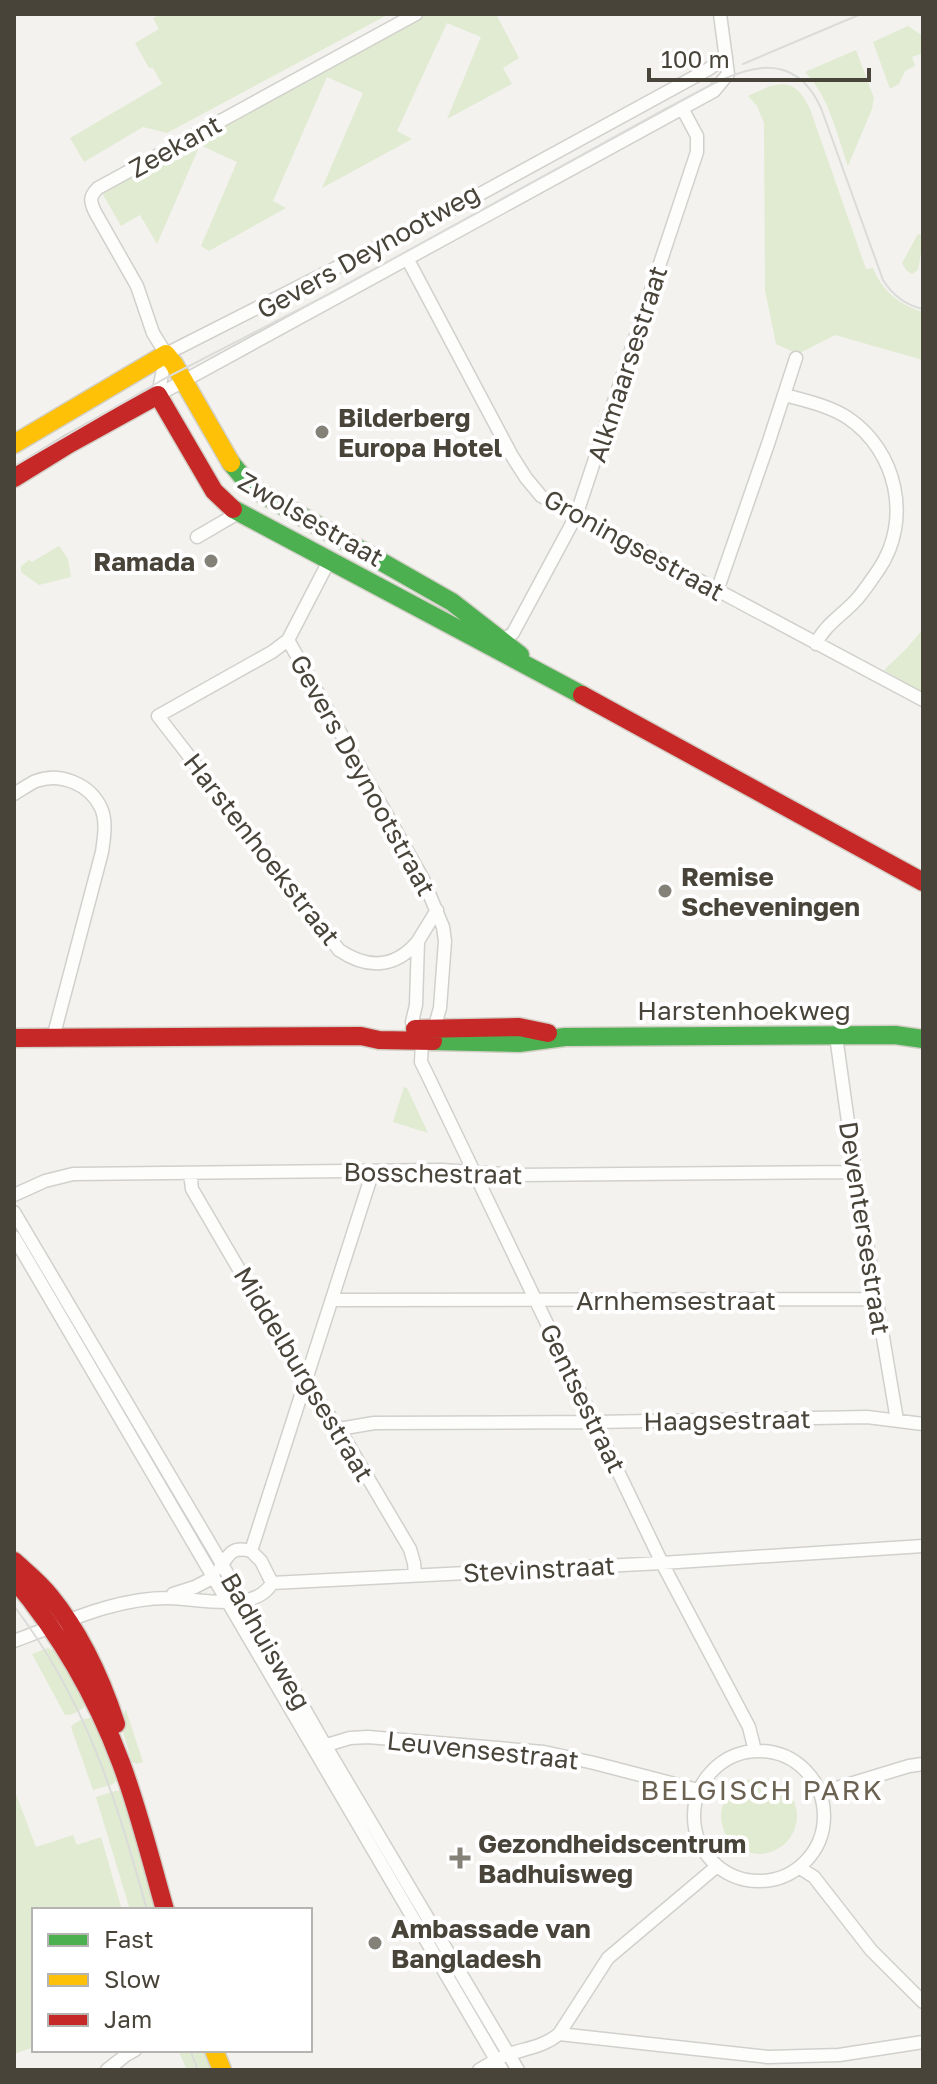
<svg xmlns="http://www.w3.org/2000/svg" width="937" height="2084" viewBox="0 0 937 2084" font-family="'Golos Text',sans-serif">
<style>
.green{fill:#e0ebd1}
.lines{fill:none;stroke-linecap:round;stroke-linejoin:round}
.street-casing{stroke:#d1d0cc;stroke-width:15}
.fast-casing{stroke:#d2cfc6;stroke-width:21}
.slow-casing{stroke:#d2cfc6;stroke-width:21}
.jam-casing{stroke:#d2cfc6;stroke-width:21}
.street{stroke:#fdfdfc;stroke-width:12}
.fast{stroke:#4caf50;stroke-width:18}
.slow{stroke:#ffc107;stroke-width:18}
.jam{stroke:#c62828;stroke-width:18}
.tram{stroke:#dbdbda;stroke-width:2}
.poi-dot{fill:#848179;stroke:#fff;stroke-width:3}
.labels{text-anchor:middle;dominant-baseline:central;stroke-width:8;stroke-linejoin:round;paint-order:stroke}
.street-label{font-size:26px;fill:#49443a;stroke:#fff}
.poi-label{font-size:26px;font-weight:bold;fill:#49443a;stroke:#fff;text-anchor:start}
.neighbourhood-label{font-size:28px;letter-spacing:2px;fill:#6b6252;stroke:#fff}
</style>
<rect width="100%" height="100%" fill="#f3f2ee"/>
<path class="green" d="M161,14h228l-222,119 -24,-6 -59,35 -14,-24 92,-54 -9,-16h-4l-14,-25 24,-14 -6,-11z
M428,14h68l23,44 -16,10 9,16 -65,35 34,-82 -34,-14 -50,108 15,8 -90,49 41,-95 -36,-16 -54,124 13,7 -77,43 -8,-5 36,-84 -37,-17 -43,99 -17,-29 -19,11 -20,-35 91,-53z
M908,26l15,10v19l-2,-1 -9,3 3,9 -10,5 -6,13 -9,5 -17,-47z
M856,50l18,48 -2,11 -24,57c-11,-31 -19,-70 -43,-94z
M784,84c14,2 20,13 26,25l56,160 7,-1c10,24 25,36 50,44v48l-88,-25 -37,19 -22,-10 -11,-54 -1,-167 -7,-17 -9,-10 22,-10z
M918,234l4,1v12l-4,23 -6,4 -6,-4 -4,-7z
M59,546l9,13 3,18 -32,8 -18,-13v-6l8,-6 3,2z
M923,629v64l-39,-23 22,-21z
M404,1087l3,1 21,45 -35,-11z
M48,1648l16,6 27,47c-8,7 -15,14 -26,14l-33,-61z
M126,1710l17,52 -6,2 -5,-2 -13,-43z
M98,1717l22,60 -7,7 -20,6 -22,-63c6,-8 17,-9 27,-10z
M721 1816a38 38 0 1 1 76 0a38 38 0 1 1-76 0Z
M14,1789l22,58 37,-12 4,10 24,-8 21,73h-88v137l-20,7z
M115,1791h9l34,119h-28l-34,-113z
M178,2050h26l8,20h-25z"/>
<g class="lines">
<defs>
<path id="street" d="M408,260l104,196 14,22 15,18 382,204
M166,354l294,-149 247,-135 19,-13
M166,354l-13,-21 -16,-47 -42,-74c-5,-11 -6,-15 3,-24l318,-174
M158,395l556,-304 14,-17 -8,-60
M158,395l8,-41
M785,395c21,6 45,11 63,23 49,33 64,102 31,151 -7,10 -14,21 -22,30 -13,15 -33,26 -41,45
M197,537l41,-24
M329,561l-41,79 -16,12 -114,64 181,234c28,19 56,19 79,-9
M717,591l51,-147 28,-86
M288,640l135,239 20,48 2,14 -5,67 -4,14 -7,10
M497,645l16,-12 63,-117 121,-364v-16l-15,-28
M14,794c7,-4 15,-10 22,-13 24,-9 54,3 65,27 6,13 3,30 1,44l-49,186
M419,1035l-7,-13 4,-17 2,-64 19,-31
M836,1036l19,136 42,248
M422,1041l-1,21 5,10 236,491 87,164 6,24
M190,1173l2,16 114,195 33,45 71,120 4,14 1,12
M14,1195l31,-14 28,-7 368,-4 76,5 338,-3
M14,1212l201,340 110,193 193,325
M14,1237l488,833
M333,1300l543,-1
M339,1429l35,-6 220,-1 273,-5 56,7
M251,1551l122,-380
M251,1551l10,10 11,22
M220,1568c9,-15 13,-22 31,-17
M272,1583l390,-20 261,-17
M173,1594l22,-7 19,-10
M14,1641c50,-18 100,-43 154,-43 29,0 87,16 104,-15
M320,1747l30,-9 18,-1 176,15 50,11 104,27
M694 1816a65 65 0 1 1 130 0a65 65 0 1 1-130 0Z
M820,1793l89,-27 14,-2
M800,1868l14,9 57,73 52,52
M559,2034l209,23 71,-2 84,-13
M107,2070l19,-15 9,-5
M479,2070c9,-5 19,-12 30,-16 18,-6 34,-7 50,-20l49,-76 108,-91"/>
<path id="fast" d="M231,463l21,25 200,114 68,53
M233,509l349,186
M433,1041l86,2 46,-6 330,-2 28,4"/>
<path id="slow" d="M14,444l152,-90 8,10 57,99
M214,2050l8,20"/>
<path id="jam" d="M14,478l55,-34 89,-49 56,96 19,18
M582,695l341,187
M415,1029l104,-2 29,6
M14,1038l347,-2 18,4 54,1
M14,1561c12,11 26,22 36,35 31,38 51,82 66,128
M14,1579c46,55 82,117 107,184 18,48 30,98 44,147"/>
</defs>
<use href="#street" class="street-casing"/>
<use href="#fast" class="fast-casing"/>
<use href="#slow" class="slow-casing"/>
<use href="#jam" class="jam-casing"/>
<use href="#street" class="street"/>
<use href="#fast" class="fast"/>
<use href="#slow" class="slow"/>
<use href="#jam" class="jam"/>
<path class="tram" d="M743,64l118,-50
M14,466l148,-86 169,-87 338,-186c51,-26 118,-74 152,1l62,172c10,16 22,25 40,29
M14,1606c73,96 101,190 133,304
M190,2050l8,20"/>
</g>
<g class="poi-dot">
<circle cx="322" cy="432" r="8"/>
<circle cx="211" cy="561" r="8"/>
<circle cx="665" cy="891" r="8"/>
<path d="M456 1846h8v8h8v8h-8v8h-8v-8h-8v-8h8z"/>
<circle cx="375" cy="1943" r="8"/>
</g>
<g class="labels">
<g class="street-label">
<text transform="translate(175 146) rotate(-29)">Zeekant</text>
<text transform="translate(368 251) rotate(-29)">Gevers Deynootweg</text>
<text transform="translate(627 364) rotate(-72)">Alkmaarsestraat</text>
<text transform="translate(311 519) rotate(30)">Zwolsestraat</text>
<text transform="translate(634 545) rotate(29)">Groningsestraat</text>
<text transform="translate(363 775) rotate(61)">Gevers Deynootstraat</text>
<text transform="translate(262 849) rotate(52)">Harstenhoekstraat</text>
<text x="744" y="1010">Harstenhoekweg</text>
<text transform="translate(433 1173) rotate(1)">Bosschestraat</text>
<text transform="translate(865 1228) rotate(81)">Deventersestraat</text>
<text x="676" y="1300">Arnhemsestraat</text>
<text transform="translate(304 1374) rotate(59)">Middelburgsestraat</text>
<text transform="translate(583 1398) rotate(64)">Gentsestraat</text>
<text transform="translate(727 1420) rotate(-1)">Haagsestraat</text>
<text transform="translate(539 1569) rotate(-3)">Stevinstraat</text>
<text transform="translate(266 1641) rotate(60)">Badhuisweg</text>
<text transform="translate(483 1750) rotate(6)">Leuvensestraat</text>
</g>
<g class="poi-label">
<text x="338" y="417">Bilderberg<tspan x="338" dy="30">Europa Hotel</tspan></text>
<text x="195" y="561" text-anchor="end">Ramada</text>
<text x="681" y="876">Remise<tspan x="681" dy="30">Scheveningen</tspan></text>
<text x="478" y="1843">Gezondheidscentrum<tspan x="478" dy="30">Badhuisweg</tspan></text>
<text x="391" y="1928">Ambassade van<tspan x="391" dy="30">Bangladesh</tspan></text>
</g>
<g class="neighbourhood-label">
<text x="762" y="1789">BELGISCH PARK</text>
</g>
</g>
<rect width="937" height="2084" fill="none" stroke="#49443a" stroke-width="32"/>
<rect x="32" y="1908" width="280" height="144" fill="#ffffff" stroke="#b6b4b0" stroke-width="2"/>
<rect x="48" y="1934" width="40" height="12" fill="#4caf50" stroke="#b6b4b0" stroke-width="2"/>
<text x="104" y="1948" font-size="24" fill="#49443a">Fast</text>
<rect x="48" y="1974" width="40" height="12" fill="#ffc107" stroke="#b6b4b0" stroke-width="2"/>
<text x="104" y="1988" font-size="24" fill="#49443a">Slow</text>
<rect x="48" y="2014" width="40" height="12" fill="#c62828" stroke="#b6b4b0" stroke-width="2"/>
<text x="104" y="2028" font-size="24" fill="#49443a">Jam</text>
<path d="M649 68v12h220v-12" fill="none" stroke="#49443a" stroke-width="4"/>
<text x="661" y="68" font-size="24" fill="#49443a" stroke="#ffffff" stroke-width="6" paint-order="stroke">100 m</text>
</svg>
